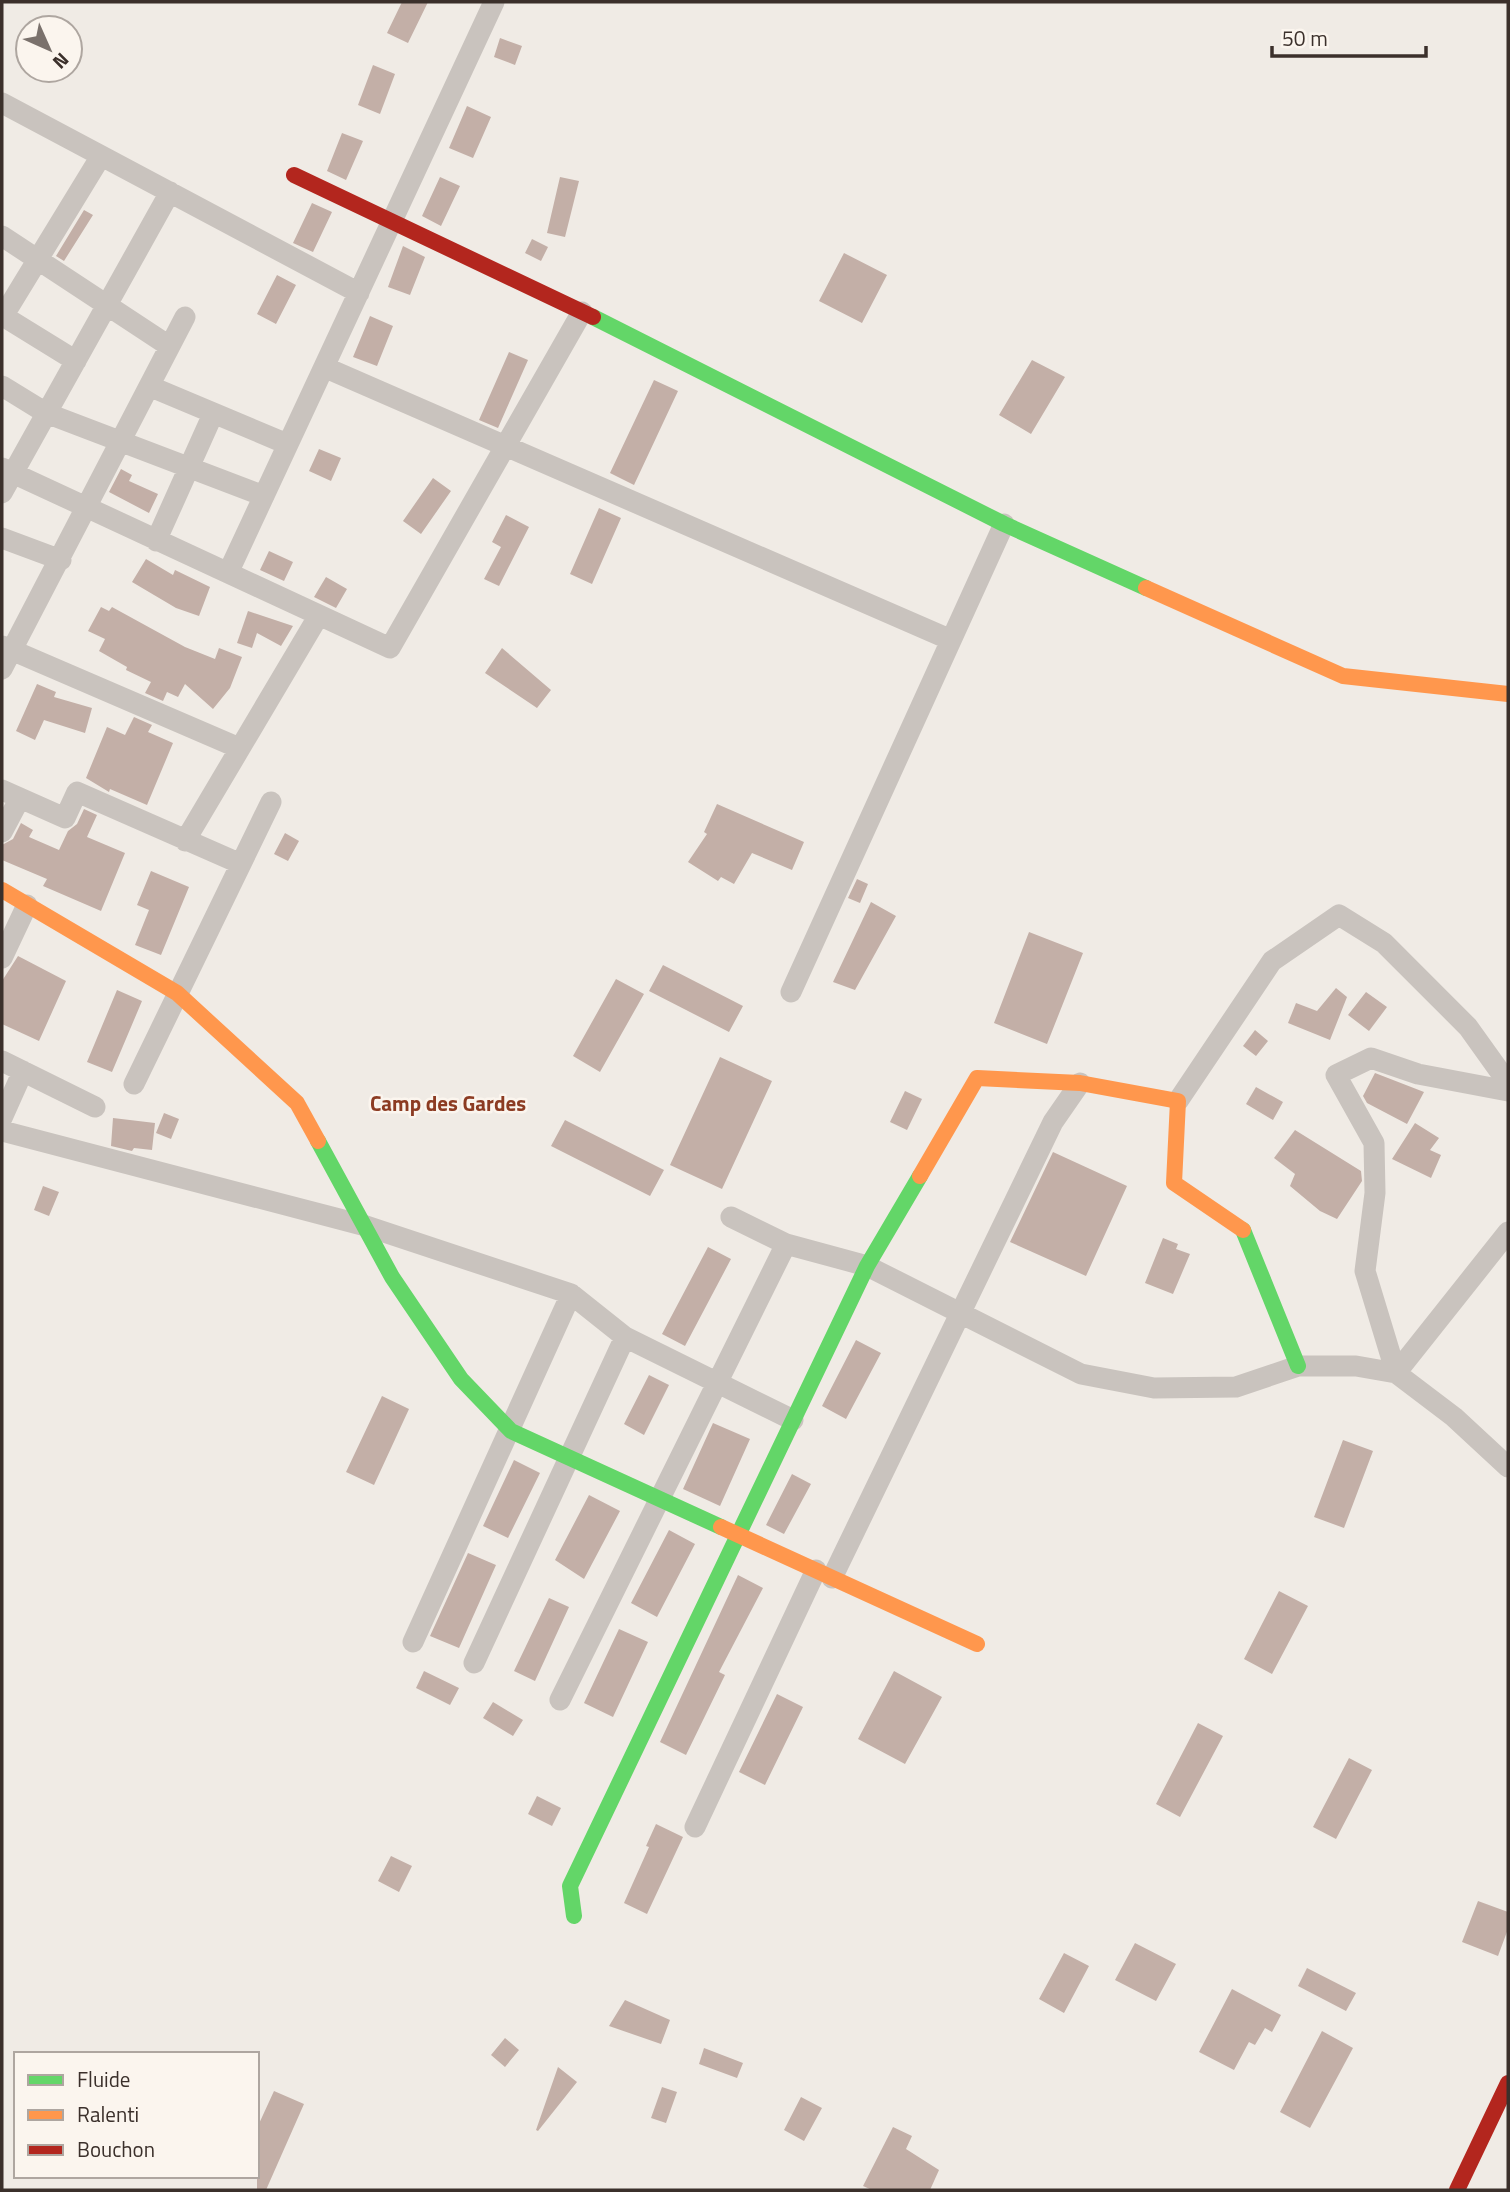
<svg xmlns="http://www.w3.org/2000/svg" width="1510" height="2192" viewBox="0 0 1510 2192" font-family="'Titillium Web',sans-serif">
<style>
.building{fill:#c3afa7}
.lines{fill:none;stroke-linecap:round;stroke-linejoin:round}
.street{stroke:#c9c3be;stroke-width:21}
.fast{stroke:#63d668;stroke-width:16}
.slow{stroke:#ff974d;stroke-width:16}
.jam{stroke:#b3261e;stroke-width:16}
.labels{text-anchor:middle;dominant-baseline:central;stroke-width:5;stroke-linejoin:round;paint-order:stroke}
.quarter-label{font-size:21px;font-weight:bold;fill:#8c3b22;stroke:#fbf5ee}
</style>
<rect width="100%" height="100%" fill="#f0ebe5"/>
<path class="building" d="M402,2h26l-20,41 -21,-10z
M500,38l22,8 -7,19 -21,-8z
M373,65l22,9 -15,40 -22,-9z
M467,106l24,11 -18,41 -24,-10z
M342,133l21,8 -17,39 -19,-9z
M440,177l20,9 -19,40 -19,-10z
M560,177l19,4 -14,56 -18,-4z
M312,203l20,9 -19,40 -20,-9z
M84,210l9,5 -29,46 -8,-5z
M532,239l16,8 -7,14 -16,-8z
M403,246l22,11 -15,38 -22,-8z
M844,253l43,22 -25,48 -43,-22z
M277,275l19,10 -20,39 -19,-10z
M370,316l23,10 -16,40 -24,-9z
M509,352l19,8 -30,68 -19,-8z
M1032,360l33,17 -34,57 -32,-19z
M654,380l24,11 -44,94 -24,-12z
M319,449l22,9 -10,23 -22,-10z
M121,469l11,6 -3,6 29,13 -9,19 -40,-21z
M433,478l18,13 -30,43 -18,-13z
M599,508l22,10 -29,66 -22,-10z
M506,515l23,12 -30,59 -15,-7 17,-32 -9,-5z
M269,551l24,11 -9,19 -24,-11z
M146,559l27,16 2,-5 35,17 -11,29 -23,-8 -44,-26z
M326,577l21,12 -11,19 -22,-11z
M101,607l8,4 3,-4 73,40 30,12 4,-11 23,9 -12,31 -17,21 -28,-25 -7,13 -11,-5 -4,9 -18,-8 6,-11 -25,-12 1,-3 -28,-16 6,-12 -17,-8z
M248,611l45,15 -12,20 -24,-13 -5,15 -15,-5z
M502,648l49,42 -14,18 -52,-35z
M37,684l19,8 -2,5 38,11 -7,25 -41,-13 -9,20 -19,-9z
M134,717l18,8 -4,7 25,11 -26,62 -37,-16 -1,3 -23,-14 21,-51 18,8z
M717,804l87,38 -12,28 -40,-17 -18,31 -13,-7 -3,4 -30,-19 19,-28 -3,-2z
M84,809l13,6 -10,22 38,16 -24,58 -58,-25 4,-7 -45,-19v-15l11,-6 8,-16 12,7 -4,7 30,13 9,-19 9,-7z
M285,833l14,8 -11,20 -14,-7z
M151,871l38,16 -28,68 -26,-10 14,-35 -12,-5z
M857,879l11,5 -8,19 -12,-5z
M871,902l25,14 -41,74 -22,-8z
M1029,932l54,21 -36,91 -53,-21z
M18,956l48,25 -27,60 -37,-17v-43z
M663,965l80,41 -14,26 -80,-41z
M616,979l28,15 -44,78 -27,-16z
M1336,988l11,9 -17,43 -42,-17 8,-20 21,8z
M117,990l25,11 -30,71 -25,-10z
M1366,992l21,15 -18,24 -21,-16z
M1255,1030l13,11 -12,15 -13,-10z
M720,1057l52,24 -50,108 -52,-24z
M1375,1073l49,19 -17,32 -40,-21 -4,-7z
M1256,1087l27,15 -10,18 -27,-16z
M905,1091l17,8 -15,31 -17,-8z
M164,1113l15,6 -8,20 -15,-6z
M113,1118l42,5 -3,27 -18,-2 -2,3 -21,-5z
M565,1120l99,50 -14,26 -99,-50z
M1415,1123l24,15 -9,12 11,5 -10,23 -39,-19z
M1295,1130l66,41 1,10 -25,38 -17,-8 -30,-25 5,-12 -21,-16z
M1053,1152l74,34 -41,90 -76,-34z
M43,1186l16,6 -10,24 -15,-6z
M1163,1238l15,6 -2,5 14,5 -17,40 -28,-11z
M708,1247l23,12 -46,87 -23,-12z
M856,1340l25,13 -35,66 -24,-13z
M649,1375l20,10 -25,50 -20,-11z
M382,1396l27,13 -35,76 -28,-13z
M713,1423l37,16 -30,67 -37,-17z
M1343,1440l30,11 -29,77 -30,-11z
M514,1460l26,13 -32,65 -25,-12z
M792,1474l19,10 -27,50 -18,-9z
M589,1495l31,16 -36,68 -29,-19z
M669,1530l26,14 -38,73 -26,-14z
M468,1553l28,12 -37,83 -29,-12z
M738,1575l25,13 -44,84 6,3 -39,80 -26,-13z
M1279,1591l29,15 -36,68 -28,-15z
M549,1598l20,9 -34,74 -21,-10z
M619,1629l29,13 -35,75 -29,-14z
M424,1671l35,17 -9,17 -34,-17z
M894,1671l48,26 -37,67 -47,-25z
M777,1694l26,13 -38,78 -26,-13z
M493,1702l30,18 -10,16 -30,-18z
M1198,1723l25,13 -43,81 -24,-13z
M1349,1758l23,12 -36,69 -23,-12z
M537,1796l24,12 -9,18 -24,-12z
M656,1824l27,13 -36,77 -23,-11 25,-56 -3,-1z
M391,1856l21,10 -13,26 -21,-11z
M1478,1901l30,11v17l-10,27 -36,-14z
M1135,1943l41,21 -20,37 -41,-21z
M1064,1953l25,13 -25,47 -25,-14z
M1307,1968l49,25 -10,18 -48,-25z
M1232,1989l49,26 -9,17 -7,-4 -10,17 -6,-3 -15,28 -35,-18z
M625,2000l45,20 -9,24 -52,-18z
M1322,2031l31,17 -43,80 -30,-16z
M505,2038l14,12 -14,17 -14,-12z
M704,2048l39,15 -6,15 -38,-14z
M558,2067l19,15 -39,49 -2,-1z
M662,2087l15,5 -11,31 -15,-5z
M274,2091l30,13 -38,86h-9v-62z
M801,2097l21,11 -18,33 -20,-11z
M893,2127l19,9 -6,13 33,21 -9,20h-58l-9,-4z"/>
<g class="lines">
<path class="street" d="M2,103l357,190
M2,236l167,110
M3,316l73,45
M2,318l99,-162
M324,367l627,273
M2,386l44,27 218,83
M149,386l138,58
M2,468l388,180 192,-336
M2,493l168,-301
M2,538l59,22
M156,541l57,-127
M228,573l266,-571
M2,646l237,102
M2,669l183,-352
M2,790l63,28 12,-26 164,72
M2,832l18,-34
M185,841l134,-226
M2,958l25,-53
M791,992l213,-468
M2,1061l93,46
M134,1084l137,-282
M1178,1101l94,-140 67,-46 45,28 84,84 40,56
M2,1118l21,-47
M2,1131l364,95 205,68
M731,1217l55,27 81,22 214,108 73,14 82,-1 62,-21h58l40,7 58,44 54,50
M1396,1373l-31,-102 10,-78 -1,-50 -38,-68 35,-17 47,16 90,17
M1396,1373l112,-141
M832,1578l221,-456 27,-39
M413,1642l158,-348 54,43 168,83
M474,1663l151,-326
M560,1700l226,-456
M695,1827l121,-257"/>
<path class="fast" d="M593,317l411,207 142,64
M318,1141l74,136 69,102 50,52 210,96
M1243,1230l55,136
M574,1916l-4,-30 297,-620 53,-90"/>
<path class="slow" d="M1146,588l197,88 165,18
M2,890l175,103 120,110 21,38
M920,1176l57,-98 103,5 98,18 -4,82 69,47
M721,1527l256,117"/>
<path class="jam" d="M294,175l299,142
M1457,2190l51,-107"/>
</g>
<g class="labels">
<g class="quarter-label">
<text x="448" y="1103">Camp des Gardes</text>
</g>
</g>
<rect width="1510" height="2192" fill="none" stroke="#3b302b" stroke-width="7"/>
<rect x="14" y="2052" width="245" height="126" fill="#fbf5ee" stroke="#aea6a0" stroke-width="2"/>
<rect x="28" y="2075" width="35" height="10" fill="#63d668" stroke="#aea6a0" stroke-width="2"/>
<text x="77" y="2087" font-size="21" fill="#3b302b">Fluide</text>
<rect x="28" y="2110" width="35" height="10" fill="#ff974d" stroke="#aea6a0" stroke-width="2"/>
<text x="77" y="2122" font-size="21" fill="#3b302b">Ralenti</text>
<rect x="28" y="2145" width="35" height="10" fill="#b3261e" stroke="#aea6a0" stroke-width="2"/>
<text x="77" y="2157" font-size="21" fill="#3b302b">Bouchon</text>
<g transform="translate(49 49) rotate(135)"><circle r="33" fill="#fbf5ee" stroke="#aea6a0" stroke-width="2"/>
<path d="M0-5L12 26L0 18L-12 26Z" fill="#7a716c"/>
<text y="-10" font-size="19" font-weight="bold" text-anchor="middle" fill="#3b302b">N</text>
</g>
<path d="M1272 46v10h154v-10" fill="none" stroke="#3b302b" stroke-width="3.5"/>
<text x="1282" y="46" font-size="21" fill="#3b302b" stroke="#fbf5ee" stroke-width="5" paint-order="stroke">50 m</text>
</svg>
